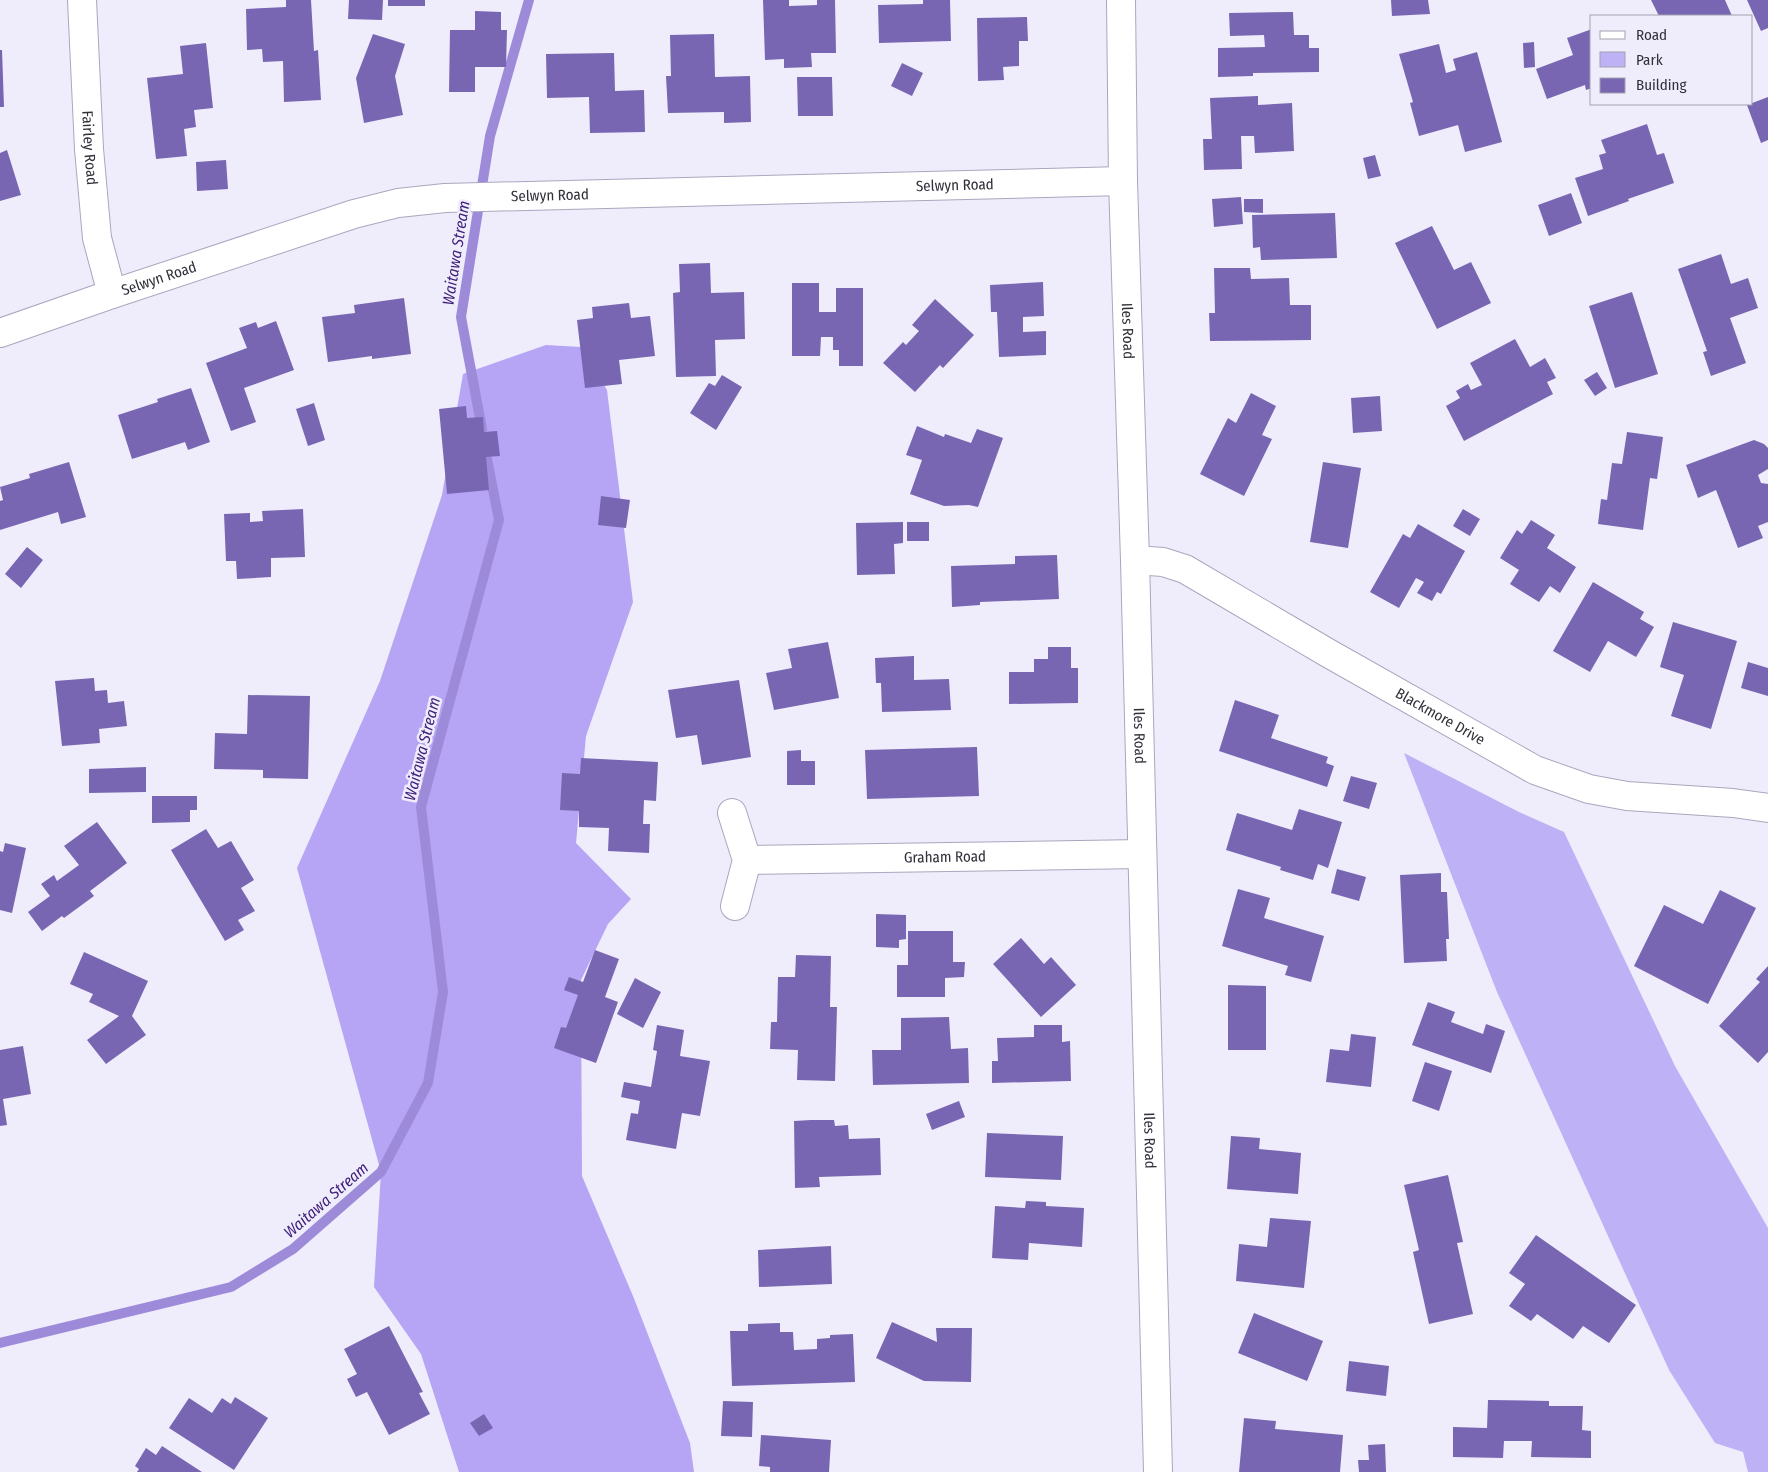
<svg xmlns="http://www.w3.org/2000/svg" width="1768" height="1472" viewBox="0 0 1768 1472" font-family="'Fira Sans Condensed',sans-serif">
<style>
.green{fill:#bfb1f5}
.forest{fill:#b6a5f5}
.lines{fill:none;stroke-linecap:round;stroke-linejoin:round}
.stream{stroke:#9d8bda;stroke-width:10}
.building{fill:#7966b2}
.minor-casing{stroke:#aba6be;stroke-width:30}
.minor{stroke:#fff;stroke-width:28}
.labels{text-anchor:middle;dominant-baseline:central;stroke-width:5;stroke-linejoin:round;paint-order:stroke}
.street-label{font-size:15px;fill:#312f39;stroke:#efedfc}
.water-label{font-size:16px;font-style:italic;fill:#40207c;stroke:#efedfc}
</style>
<rect width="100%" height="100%" fill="#efedfc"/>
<path class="green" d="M1404,753l115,59 45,20 111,234 93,162v244h-20l-5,-20 -28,-9 -46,-73 -172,-378z"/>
<path class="forest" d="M546,345l35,2 26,43 26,212 -47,134 -10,107 55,56 -23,25 -27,56 1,196 51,120 57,147 4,29h-235l-38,-118 -47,-67 7,-115 -84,-304 83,-187 62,-186 21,-121z"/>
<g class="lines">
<path class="stream" d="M482,429l-21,-112 29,-181 39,-136
M0,1343l231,-56 62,-38 88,-77 47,-89 15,-91 -22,-185 78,-287 -15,-76"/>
</g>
<path class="building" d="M286,0h25l3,51 4,-1 3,50 -37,2 -1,-41 -20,1 -1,-13 -15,1 -1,-41 40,-2z
M349,0h34l-1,20 -34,-1z
M388,0h37v6h-37z
M763,0h26v6l28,-1v-5h18l1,53h-25l1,14 -28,1v-9l-19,1z
M923,0h27l1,41 -72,2 -1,-38 45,-1z
M1391,0h37l2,14 -38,2z
M1651,0h74l7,16h-73z
M1747,0h21v28l-7,3z
M475,11l26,1v18h6l-1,37h-31v25h-26l1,-62h25z
M1293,12l1,23h15v13h10v24l-66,1v3l-35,1v-29l47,-1 -1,-12 -34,1 -1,-23z
M1027,17l1,24h-9v25l-16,1 1,13 -26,1 -1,-63z
M1592,29v59l-6,2 -1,-5 -38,14 -11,-30 37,-14 -6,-17z
M373,34l32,10 -10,32 8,39 -39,8 -8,-45z
M714,34l1,43 35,-1 1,46 -27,1v-11l-56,1 -2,-37h5l-1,-41z
M1534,42l1,25 -11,1 -1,-25z
M206,43l7,65 -19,2 2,17 -12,2 3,27 -31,3 -9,-81 36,-4 -3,-28z
M1439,44l7,29 10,-3 -3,-11 24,-7 25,90 -37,10 -7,-27 -39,11 -9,-33 3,-1 -14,-48z
M0,50h2l2,57h-4z
M614,53l1,38 29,-1 1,42 -55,1 -1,-36 -42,1 -1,-44z
M902,63l21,10 -11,23 -21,-10z
M797,77h35l1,39h-35z
M1258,96v9l34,-2 2,48 -39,2 -1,-17h-13l1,33 -38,1 -1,-31h9l-2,-41z
M1768,97v43l-7,3 -14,-38z
M1647,124l10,31 7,-2 10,30 -46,16 1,2 -41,15 -13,-38 28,-9 -4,-14 7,-2 -5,-13z
M7,150l14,45 -21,6v-48z
M1375,155l6,21 -13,3 -5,-21z
M226,160l2,29 -31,2 -1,-29z
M1571,193l11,30 -33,13 -11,-31z
M1241,197l2,27 -29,3 -2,-28z
M1244,199h19v14l-19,-1z
M1335,213l2,45 -76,2 -1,-13 -7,1 -1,-33z
M1432,226l22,44 17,-8 20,41 -54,26 -42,-86z
M1721,254l10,30 17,-6 10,30 -28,10 16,45 -35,13 -8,-24 4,-1 -29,-82z
M710,263l1,30 33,-1 1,47 -30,1 1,36 -40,1 -3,-84 7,-1 -1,-28z
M1214,268h36l1,11 38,-1 1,27h21v35l-101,1 -1,-28h6z
M1043,282l1,34 -21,1v15l23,-1v24l-47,2 -2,-45h-6l-1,-27z
M792,283h27v29h17v-24h27v78h-24v-16h-6v-13h-12l-1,19h-28z
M1632,292l26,82 -43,14 -26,-82z
M404,298l7,56 -39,5v-3l-44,6 -6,-45 33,-4 -1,-8z
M935,299l39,36 -31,33 -3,-3 -25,27 -32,-29 20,-21 3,3 13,-14 -7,-6z
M629,303l2,15 19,-2 5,40 -36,4 3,24 -37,4 -8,-68 16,-2 -1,-11z
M276,321l18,49 -50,18 12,34 -25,9 -25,-68 41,-15 -8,-20 17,-6 2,6z
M1515,339l15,28 15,-9 11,20 -9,4 6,12 -89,47 -18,-35 14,-8 -4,-7 12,-7 3,6 11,-5 -12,-22z
M1597,372l10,16 -12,8 -11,-16z
M722,375l20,12 -26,43 -26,-17 19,-30 6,3z
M191,388l19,54 -22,8 -3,-8 -53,17 -14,-44 40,-13 -1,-3z
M1251,393l25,13 -14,29 10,4 -28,57 -44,-22 28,-56 8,5z
M1380,396l2,35 -29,2 -2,-35z
M314,403l11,37 -17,6 -12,-37z
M466,406l1,12 16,-1 1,15 13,-1 3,25 -14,1 3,33 -42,4 -8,-85z
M917,426l27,11 1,-3 26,9 6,-14 26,9 -25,69 -9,-2 -25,1 -34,-12 12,-34 -16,-5z
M1627,432l36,5 -6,42 -7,-1 -7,52 -45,-6 3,-25 6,1 5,-37 10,1z
M1754,440l10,4 4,4v21l-10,6 3,8 7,1v38l-10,4 5,12 -25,10 -22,-58 -18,8 -12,-33z
M69,462l17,55 -25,7 -3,-12 -58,18v-29l3,-1 -3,-13 30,-9 -1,-4z
M1323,462l38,6 -13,80 -38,-6z
M601,496l29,4 -4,28 -28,-3z
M303,509l2,48 -34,1v19l-34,2 -1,-18h-10l-2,-47 26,-1v9l13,-1 -1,-10z
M1463,509l17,10 -10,17 -17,-10z
M1531,520l24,15 -8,13 29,19 -16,26 -10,-7 -11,16 -29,-18 9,-14 -19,-12 17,-28 5,4z
M903,522v21l-9,1 1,30 -38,1 -1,-52z
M907,522h22v19h-22z
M1418,524l47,27 -24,43 -4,-2 -5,9 -15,-8 7,-11 -8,-4 -17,30 -29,-16 33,-58 7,4z
M27,547l16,13 -22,28 -16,-14z
M1057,555l2,44 -79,3v3l-28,2 -1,-41 64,-2v-8z
M1593,582l51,30 -4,7 14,8 -18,30 -28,-16 -18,31 -37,-21z
M1673,622l64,19 -26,88 -40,-13 13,-41 -24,-8z
M828,642l11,56 -65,12 -8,-37 26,-5 -4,-19z
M1048,647h23v21h7v35l-69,1v-32h25v-13h14z
M914,656v24l35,-1 2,31 -69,2 -1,-29h-5l-1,-25z
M1748,662l20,6v28l-27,-8z
M94,678l1,13 12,-1 1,13 16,-2 3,25 -28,3 1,14 -38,3 -7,-65z
M739,680l12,77 -49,8 -5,-30 -21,3 -8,-48z
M248,695l62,1 -2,83 -45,-1v-8l-49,-1 1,-36 32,1z
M1235,700l44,15 -8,23 57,19 -2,6 8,3 -7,21 -108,-36z
M977,747l2,49 -112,3 -2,-49z
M801,750v11h14v24h-28v-34z
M581,758l77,4 -2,39 -12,-1 -1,24h7l-1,29 -41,-2 1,-23 -30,-1v-16l-19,-1 2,-37 18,1z
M146,767v25l-57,1v-24z
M1351,776l26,7 -8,26 -26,-8z
M152,796h45v14h-7v12l-38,1z
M1299,809l43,13 -14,46 -10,-4 -5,16 -33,-10 1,-3 -55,-17 11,-37 55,17z
M97,822l30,41 -37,28 4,5 -30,22 -2,-2 -20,15 -14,-19 22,-16 -9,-12 13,-9 3,6 22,-16 -15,-19z
M206,829l12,19 13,-7 23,39 -13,8 14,23 -17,9 6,10 -19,11 -54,-91z
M5,843l21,5 -14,65 -12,-3v-59l3,1z
M1337,869l29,8 -7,24 -28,-8z
M1441,873v19h6l2,47h-3l1,22 -43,2 -4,-88z
M1238,889l32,9 -6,20 60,18 -13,46 -26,-7 3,-9 -66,-20z
M1720,890l36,18 -48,96 -74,-38 30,-61 39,19z
M876,914l30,1v24l-7,1v8l-23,-1z
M908,931h45v31h12l-1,15 -19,1v19h-48v-32h11z
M1021,938l23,26 7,-7 25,28 -35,32 -48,-53z
M595,950l24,9 -14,38 13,5 -22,61 -42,-15 7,-21 5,1 12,-33 -14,-5 5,-13 14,5z
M84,952l64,29 -16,35 14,19 -40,29 -19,-24 32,-24 -30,-14 4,-8 -23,-10z
M796,955l35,1 -1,51h7l-2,74 -38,-1 1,-30 -28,-1 1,-27h6l1,-45h17z
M1768,966v86l-10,11 -39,-37 41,-44 -4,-3z
M635,978l26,14 -18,36 -26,-14z
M1228,985l38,1v64h-38z
M1428,1002l27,10 -4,10 32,12 3,-10 19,7 -14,42 -79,-28z
M949,1017l2,32 17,-1 1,35 -96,2 -1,-35h29v-32z
M657,1025l27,5 -4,26 30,5 -10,55 -18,-3 -6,36 -50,-9 5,-27 7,1 2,-13 -19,-4 3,-15 27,5 6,-36 -4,-1z
M1034,1025h28v17l8,-1 1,40 -79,2v-22h6l-1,-23 37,-1z
M1351,1034l25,3 -5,50 -45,-5 4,-33 19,2z
M23,1046l8,48 -28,5 4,26 -7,1v-76z
M1425,1062l27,9 -13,40 -27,-10z
M959,1101l6,16 -33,13 -6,-16z
M811,1120h23l1,6 13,-1 1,14 31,-1 1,37 -62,2 1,10 -25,1 -1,-67z
M987,1133l76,3 -2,44 -76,-3z
M1231,1136l29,2 -1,11 42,4 -3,41 -71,-5z
M1448,1175l15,67 -6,1 16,71 -44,10 -16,-72 6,-2 -15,-65z
M1026,1201l20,1v4l38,2 -2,39 -53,-4 -1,17 -36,-2 3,-52 30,2z
M1270,1218l41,3 -7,67 -68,-7 3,-37 28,3z
M1536,1235l100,70 -27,38 -26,-17 -10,13 -36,-25 -6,7 -22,-15 16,-22 -16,-11z
M831,1246l1,38 -73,3 -1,-37z
M1254,1313l69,28 -16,40 -69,-28z
M892,1322l45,20 -1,-14h36l-1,54 -47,-1 -48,-23z
M780,1323v9h13l1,18 23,-1v-10l13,-1v-3l23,-1 2,48 -123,4 -2,-55h18v-7z
M389,1326l34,66 -4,1 11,21 -41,21 -22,-43 -11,5 -9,-18 10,-5 -13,-25z
M1349,1361l40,5 -3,30 -40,-5z
M235,1397l33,21 -34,52 -65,-42 20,-30 23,15 10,-15 9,6z
M1488,1400l61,1v5h34l-1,24 9,1v27l-60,-1 1,-16h-28l-1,17 -50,-1v-30l34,1z
M723,1401l30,1 -1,35 -31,-1z
M484,1414l9,14 -14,8 -9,-13z
M1244,1418l32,3 -1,8 68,6 -3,37h-101z
M761,1435l70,5 -2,32h-59v-5l-11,-1z
M1385,1444l1,28h-27l-1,-12h11l-1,-15z
M162,1446l40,26h-65l2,-3 -4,-3 11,-18 10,7z"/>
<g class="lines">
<defs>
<g id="minor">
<path id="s1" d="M82,0l7,149 8,89 15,56"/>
<path id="s2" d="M1121,0l2,181 12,379 23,912"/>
<path id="s3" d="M0,333l112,-39 242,-80 44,-11 47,-5 678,-17"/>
<path id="s4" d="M1135,560l28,2 22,7 143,84 207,117 54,19 38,7 106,7 35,5"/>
<path d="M732,813l15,47 -12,46"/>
<path id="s5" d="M747,860l395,-6"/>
</g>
</defs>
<use href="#minor" class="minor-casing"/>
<use href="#minor" class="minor"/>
</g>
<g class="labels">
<g class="street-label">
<text stroke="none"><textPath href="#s1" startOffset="148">Fairley Road</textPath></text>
<text stroke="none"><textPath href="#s3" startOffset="976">Selwyn Road</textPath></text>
<text stroke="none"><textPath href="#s3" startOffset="571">Selwyn Road</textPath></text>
<text stroke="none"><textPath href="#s3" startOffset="168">Selwyn Road</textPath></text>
<text stroke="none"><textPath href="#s2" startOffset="331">Iles Road</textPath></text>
<text stroke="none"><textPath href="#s4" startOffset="346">Blackmore Drive</textPath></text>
<text stroke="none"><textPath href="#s2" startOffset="736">Iles Road</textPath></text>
<text stroke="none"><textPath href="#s5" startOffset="198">Graham Road</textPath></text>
<text stroke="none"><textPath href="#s2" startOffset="1141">Iles Road</textPath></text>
</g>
<g class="water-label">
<text transform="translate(456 253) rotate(-81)">Waitawa Stream</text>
<text transform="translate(422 749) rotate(-76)">Waitawa Stream</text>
<text transform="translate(326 1200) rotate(-41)">Waitawa Stream</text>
</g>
</g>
<rect x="1590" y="15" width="162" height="90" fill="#efedfc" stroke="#a3a1ae"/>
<rect x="1600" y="31" width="25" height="8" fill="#ffffff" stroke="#a3a1ae"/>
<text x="1636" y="40" font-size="15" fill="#312f39">Road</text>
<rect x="1600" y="52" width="25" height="15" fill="#bfb1f5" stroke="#a3a1ae"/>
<text x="1636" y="65" font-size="15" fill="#312f39">Park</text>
<rect x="1600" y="78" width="25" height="15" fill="#7966b2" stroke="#a3a1ae"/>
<text x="1636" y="90" font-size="15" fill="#312f39">Building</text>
</svg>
